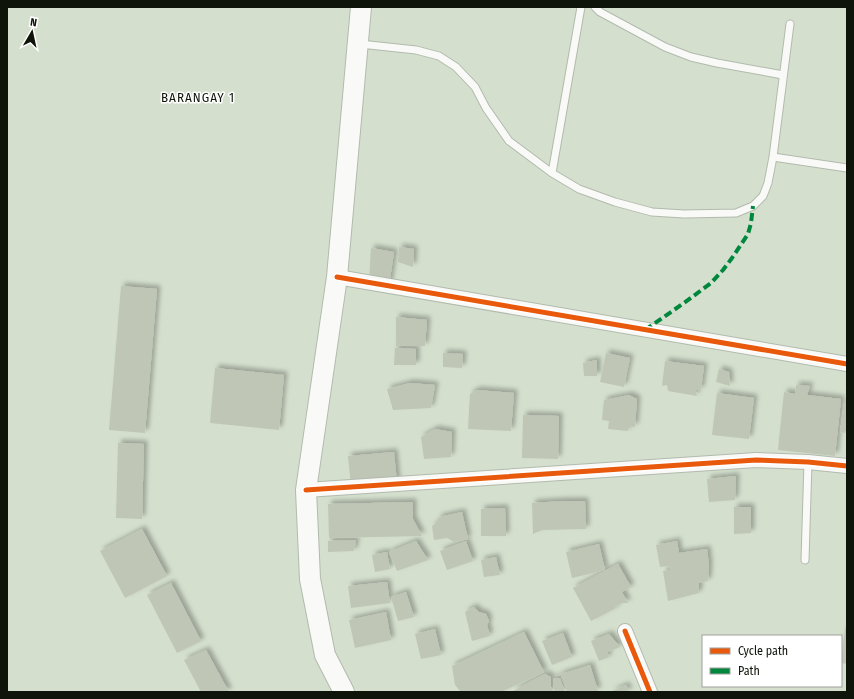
<svg xmlns="http://www.w3.org/2000/svg" width="854" height="699" viewBox="0 0 854 699" font-family="'Fira Sans Condensed',sans-serif">
<style>
.building{fill:#c0c6b6;filter:url(#shadow)}
.lines{fill:none;stroke-linecap:round;stroke-linejoin:round}
.lane-casing{stroke:#b2baad;stroke-width:9}
.street-casing{stroke:#b2baad;stroke-width:16}
.secondary-casing{stroke:#b2baad;stroke-width:22}
.lane{stroke:#f9faf8;stroke-width:7}
.street{stroke:#f9faf8;stroke-width:14}
.secondary{stroke:#f9faf8;stroke-width:20}
.quiet{stroke:#00873e;stroke-width:4;stroke-dasharray:8 4;stroke-linecap:butt}
.cycleway-casing{stroke:#fff;stroke-width:8}
.cycleway{stroke:#e8590c;stroke-width:5}
.labels{text-anchor:middle;dominant-baseline:central;stroke-width:3;stroke-linejoin:round;paint-order:stroke}
.quarter-label{font-size:13px;letter-spacing:1px;fill:#0e1409;stroke:#fff}
</style>
<defs>
<filter id="shadow"><feDropShadow dx="3.5" dy="-3.5" stdDeviation="2" flood-color="#0004"/></filter>
</defs>
<rect width="100%" height="100%" fill="#d4dfcd"/>
<path class="building" d="M399,247l15,2 -1,18 -15,-5z
M371,248l23,4 -5,34 -20,-4z
M121,286l36,3 -12,144 -36,-3z
M396,317l31,3 -2,26h-29z
M395,348l21,1v16h-22z
M443,353l20,1 -1,14 -19,-1z
M606,353l24,5 -6,29 -24,-5z
M597,360v16h-13l-1,-13z
M665,361l39,5 -3,24 -6,-1 2,7 -29,-5 -1,-6 -5,1z
M215,368l69,7 -5,55 -69,-7z
M719,369l10,3 1,14 -14,-4z
M410,383l25,2 -4,23 -38,2 -6,-21z
M796,385l14,1 -3,9 34,4 -6,57 -57,-6 6,-58 11,2z
M477,390l37,3 -3,38 -43,-2 2,-35z
M717,393l37,5 -5,41 -37,-4z
M629,395l8,4 -2,28 -6,-1 -1,5 -20,-2 1,-8 -7,-1 2,-20z
M844,403h3v24l-2,6 -5,-1z
M523,415l36,1 -1,43 -36,-1z
M435,429l17,3 -1,25 -27,2 -3,-22z
M118,443l26,1 -2,75 -26,-1z
M394,452l3,31 -46,4 -3,-31z
M736,476l-1,24 -26,2 -2,-23z
M564,501h21l1,28 -44,1 -9,4 -1,-31z
M413,502v17l9,17 -93,2 -1,-34z
M734,507h17v26l-17,1z
M505,508l1,28h-25v-27z
M462,512l6,27 -14,3 -7,-4 -13,2 -2,-14 5,-4 2,-5z
M142,529l25,47 -42,22 -25,-47z
M356,540l-2,11 -26,1v-11z
M416,541l12,19 -31,11 -8,-19z
M466,541l7,20 -26,9 -7,-19z
M677,541l2,12 28,-4 2,16 -1,16 -9,2v10l-31,8 -5,-30 7,-1 -1,-4 -9,1 -4,-22z
M599,544l6,26 -33,8 -6,-26z
M387,552l3,17 -15,3 -3,-17z
M496,557l4,18 -16,2 -3,-17z
M618,564l13,23 -9,5 6,11h-9l-5,6 -23,12 -18,-33z
M387,582l3,21 -39,5 -3,-22z
M171,583l30,58 -24,12 -30,-58z
M406,592l8,25 -16,4 -7,-24z
M474,607l5,5 7,2 3,7 -2,4 3,11 -18,5 -7,-29z
M386,612l5,28 -36,8 -6,-28z
M845,628h2v36l-6,-1z
M435,629l6,26 -20,4 -6,-25z
M524,632l20,40 -43,20h-40l-6,-7 -3,-19z
M563,633l9,24 -20,8 -10,-24z
M609,634l11,13 -13,5 2,5 -10,4 -8,-20z
M206,650l23,42h-28l-17,-32z
M590,665l8,26 -31,1 -6,-16h-6z
M545,674l6,3v10l3,5h-40l-1,-1z
M553,678h7l5,14h-10l-2,-5z
M626,685l3,7h-19z"/>
<g class="lines">
<defs>
<path id="lane" d="M595,7l5,5 65,35 26,10 26,6 66,12
M360,44l56,6 23,6 17,11 19,20 11,21 23,33 43,32 27,16 36,13 37,10 32,2 52,-1 17,-7 10,-10 5,-13 5,-26 17,-133
M773,157l74,11
M552,173l29,-166
M805,560l3,-98"/>
<path id="street" d="M337,277l510,87
M306,490l450,-30 52,2 39,4
M625,631l25,61"/>
<path id="secondary" d="M344,692l-19,-37 -15,-76 -4,-89 31,-213 24,-270"/>
</defs>
<use href="#lane" class="lane-casing"/>
<use href="#street" class="street-casing"/>
<use href="#secondary" class="secondary-casing"/>
<use href="#lane" class="lane"/>
<use href="#street" class="street"/>
<use href="#secondary" class="secondary"/>
<path class="quiet" d="M645,330l39,-27 27,-20 12,-13 9,-12 16,-24 3,-11 2,-17"/>
<defs>
<path id="cycleway" d="M337,277l510,87
M306,490l450,-30 52,2 39,4
M625,631l25,61"/>
</defs>
<use href="#cycleway" class="cycleway-casing"/>
<use href="#cycleway" class="cycleway"/>
</g>
<g class="labels">
<g class="quarter-label">
<text x="198" y="97">BARANGAY 1</text>
</g>
</g>
<rect width="854" height="699" fill="none" stroke="#0e1409" stroke-width="16"/>
<rect x="702" y="635" width="140" height="52" fill="#ffffff" stroke="#9fa19d"/>
<rect x="710" y="648" width="20" height="6" fill="#e8590c" stroke="#9fa19d"/>
<text x="738" y="655" font-size="12" fill="#0e1409">Cycle path</text>
<rect x="710" y="668" width="20" height="6" fill="#00873e" stroke="#9fa19d"/>
<text x="738" y="675" font-size="12" fill="#0e1409">Path</text>
<g transform="translate(32 32) rotate(9)" stroke="#ffffff" stroke-width="3" paint-order="stroke">
<path d="M0-3L7 15L0 10L-7 15Z" fill="#0e1409"/>
<text y="-6" font-size="11" font-weight="bold" text-anchor="middle" fill="#0e1409">N</text>
</g>
</svg>
